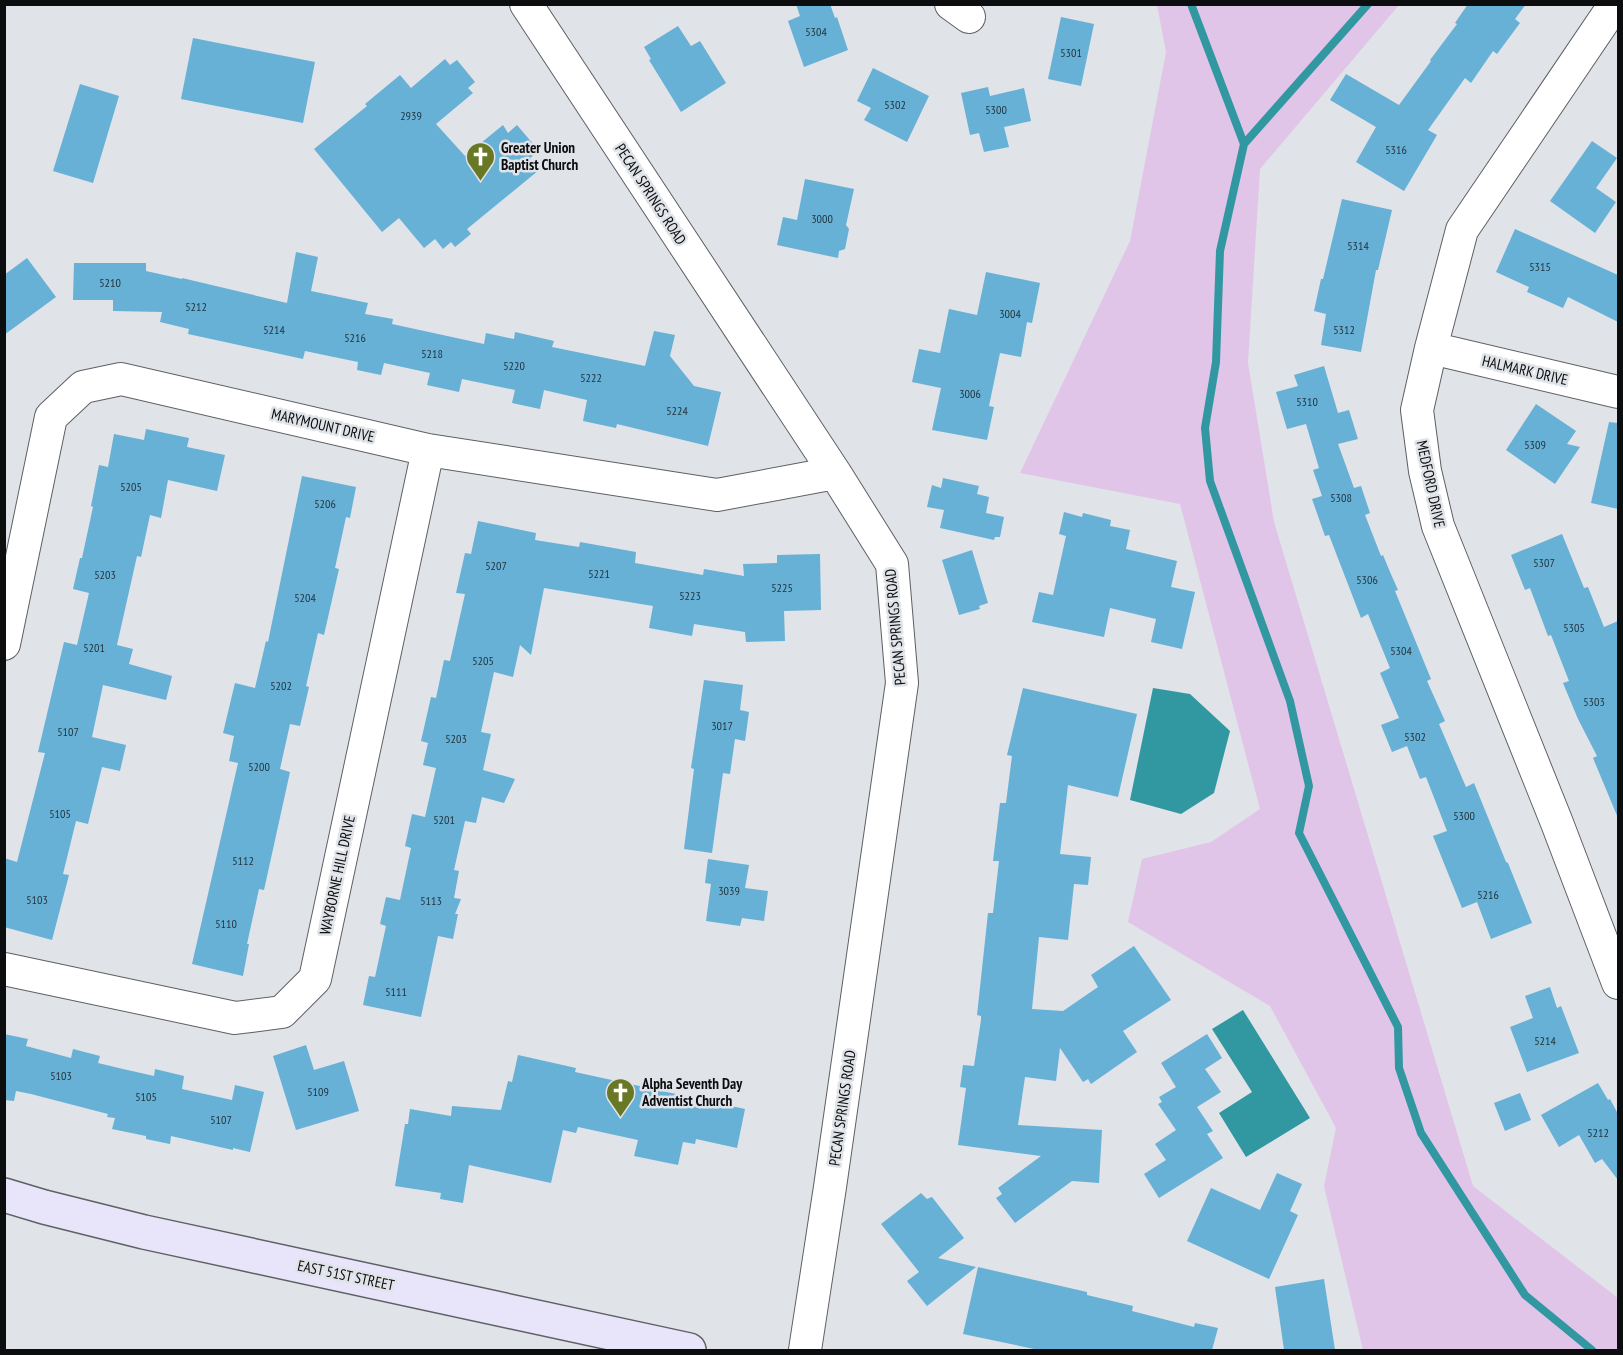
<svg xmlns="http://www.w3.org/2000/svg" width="1623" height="1355" viewBox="0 0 1623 1355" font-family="'PT Sans Narrow',sans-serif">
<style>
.green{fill:#e1c5e8}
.water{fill:#3197a1}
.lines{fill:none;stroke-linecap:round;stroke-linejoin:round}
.stream{stroke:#3197a1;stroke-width:8}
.building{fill:#67b0d6}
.minor-casing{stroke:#5e6064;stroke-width:34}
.secondary-casing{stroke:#5e6064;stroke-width:36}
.minor{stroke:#fff;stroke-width:32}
.secondary{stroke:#e8e5fa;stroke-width:33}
.labels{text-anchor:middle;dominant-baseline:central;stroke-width:5;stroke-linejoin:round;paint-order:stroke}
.number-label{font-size:12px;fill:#233640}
.poi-label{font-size:15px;font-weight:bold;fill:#0c0d0e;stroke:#e0e3e8;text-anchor:start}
.street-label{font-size:15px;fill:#0c0d0e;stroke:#e0e3e8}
</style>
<rect width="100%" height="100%" fill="#e0e3e8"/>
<path class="green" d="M1157,5h242l-139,164 -12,194 26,159 199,664 145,112v52h-255l-39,-164 12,-58 -66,-122 -142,-84 14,-63 69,-17 49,-33 -80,-305 -160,-31 110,-232 36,-189z"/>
<path class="water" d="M1153,688l37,6 40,37 -16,62 -33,21 -51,-14z
M1243,1010l67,108 -64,39 -27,-44 33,-21 -40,-63z"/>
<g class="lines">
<path class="stream" d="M1191,4l53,140 -24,107 -4,111 -11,66 5,53 80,220 19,85 -10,47 99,194 1,41 22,65 104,162 67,55
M1244,144l124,-140"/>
</g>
<path class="building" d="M796,4h34l5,14 2,-1 11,33 -44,17 -16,-46 12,-5z
M1468,4h58l-11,15 5,4 -23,31 -4,-3 -22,32 -6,-5 -37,52 9,5 -33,56 -48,-29 20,-35 -46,-27 16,-26 53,31 32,-44 -1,-1 27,-36 -2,-1z
M1061,17l33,7 -13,62 -33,-7z
M678,26l13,20 9,-5 26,42 -45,29 -32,-52 2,-1 -7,-12z
M193,38l122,24 -12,61 -122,-24z
M445,59l5,6 7,-5 18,22 -7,6 5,5 -37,31 29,32 38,-31 5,8 9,-8 22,26 -9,7 9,12 -72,59 4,5 -16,13 -4,-5 -8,7 -8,-10 -11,9 -25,-30 -17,14 -68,-83 53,-43 -2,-2 35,-29 11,13z
M873,68l56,28 -22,46 -43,-22 7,-12 -14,-7z
M80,84l39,12 -26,87 -40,-12z
M988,87l2,9 34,-8 7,33 -27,6 5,20 -25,5 -5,-19 -9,2 -9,-42z
M1592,141l25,17 -21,30 20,14 -21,31 -45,-32z
M805,179l49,10 -8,36 3,4 -4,20 -6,2 -1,7 -61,-13 6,-28 14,3z
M1342,199l50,11 -14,60h-2l-15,82 -40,-7 5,-31 -12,-3 7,-32h2z
M1515,229l103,46v47l-50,-25 -5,11 -36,-16 2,-5 -33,-15z
M296,252l22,5 -7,34 57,12 -3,11 28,5 -1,5 92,20 2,-11 28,6 1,-7 39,9 -2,6 93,19 9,-35 21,4 -5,21 24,30 27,6 -13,54 -91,-22 -1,4 -33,-7 4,-21 -43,-10 -4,19 -28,-6 3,-13 -53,-11 -3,13 -32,-7 3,-12 -46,-10 -3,12 -24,-5 1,-8 -53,-11 -2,8 -115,-25 1,-5 -29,-7 2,-10 -49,-1v-11h-40l1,-37h72v8l36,8v-1l105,25z
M27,258l29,39 -52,38v-60z
M986,272l54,11 -8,40 -5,-1 -6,35 -21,-4 -11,53 5,1 -7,33 -55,-10 9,-42 -29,-6 7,-33 21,4 9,-44 28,6z
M1324,366l14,47 11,-3 9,29 -20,5 16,44 7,-2 9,27 -5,2 16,41 2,-1 7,17 8,18 -3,1 36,88 -4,2 18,40 -6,3 27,63 8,-4 32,79 2,1 24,60 -41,16 -14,-37 -15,6 -29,-72 14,-5 -21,-54 -6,2 -13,-33 -15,6 -11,-27 18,-7 -19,-45 10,-5 -22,-54 -7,4 -32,-83 -4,1 -13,-37 10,-3 -9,-26 6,-2 -13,-44 -19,5 -11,-37 22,-6 -4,-11z
M1536,404l40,27 -9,13 13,3 -25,37 -49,-34z
M1609,422l9,1v86l-27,-6z
M146,429l43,9 -2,9 38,8 -8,36 -49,-11 -7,38 -11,-3 -9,42 -4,-1 -20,89 16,4 -4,15 43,12 -6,24 -63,-15 -11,52 34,8 -6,26 -18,-4 -14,57 -12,-3 -13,53 6,1 -17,65 -48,-13v-69l13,4 28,-109 -7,-1 26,-110 13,3 12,-52 -16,-4 7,-31h2l11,-51 -2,-1 8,-41 9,2 6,-33 30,6z
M302,476l54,11 -6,31 -4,-1 -11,51 4,1 -15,66 -6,-2 -12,53 3,1 -9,39 -10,-2 -10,45 10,3 -26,118 -5,-1 -12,55h2l-6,32 -51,-12 46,-201 -9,-2 5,-25 -11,-3 12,-50 20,5 11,-47 2,1z
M943,478l36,8 -2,8 12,3 -3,16 18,4 -4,20h-5l-1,3 -54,-12 4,-18 -17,-3 5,-22 9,3z
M1064,512l18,5 1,-4 28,7 -1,6 20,4 -4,19 51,12 -6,26 24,5 -13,57 -31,-7 5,-23 -46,-11 -6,29 -72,-15 7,-30 14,3 13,-59 -7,-2z
M478,521l58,12 -1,7 44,7 1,-5 56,10 -1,11 68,12 1,-6 40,7 -1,-12 34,-1v-8l43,-1 1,56 -37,1 1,30 -39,1 -1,-10 -51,-8 -2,12 -43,-8 4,-22 -109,-18 -13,67 -11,-10 -7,32 -19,-5 -13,60 10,2 -8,36 32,9 -11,24 -22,-6 -6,26 -11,-2 -11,49 5,1 -5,27 7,1 -6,15h3l-5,25 -15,-3 -17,81 -58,-12 6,-29 6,1 11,-51 -6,-2 6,-27 14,3 11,-52 -6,-2 7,-32 13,3 11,-49 -13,-3 5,-22 -7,-2 10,-44 5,1 8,-38 6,1 15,-67 -9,-1 9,-40 6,1z
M1562,534l22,54 4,-1 16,40 14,-6v197l-25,-60 4,-2 -19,-37 -15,-36 6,-2 -18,-46 -3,1 -18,-48 -5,2 -14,-35z
M972,550l16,53 -9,3 1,3 -21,6 -17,-55z
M704,680l39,5 -3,25 9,2 -4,29 -10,-2 -5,35 -7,-1 -11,80 -28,-4 10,-80 -3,-1z
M1023,688l114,26 -19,83 -50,-12 -8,69 31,3 -3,28 -14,-1 -6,56 -29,-3 -7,72 31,2 35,-24 -7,-12 43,-29 37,54 -48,31 14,21 -46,32 -3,-5 -5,3 -23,-34 -4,33 -31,-4 -7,48 84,5 -3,53 -27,-2 -57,42 -19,-25 6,-4 -4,-6 43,-32 -83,-11 8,-57 -6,-1 3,-22 11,1 7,-46v-4l-4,-1 11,-102h5l6,-52h-6l7,-58h6l6,-47 -5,-1z
M708,859l41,6 -4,23 23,3 -4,30 -22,-3 -2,8 -34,-5 5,-37 -6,-1z
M1550,987l7,21 4,-2 18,47 -52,19 -17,-45 23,-9 -8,-22z
M4,1034l24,5 -2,7 45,12 2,-9 27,7 -2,7 25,6 31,7 1,-7 29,7 -2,13 50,11 3,-15 29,7 -14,60 -17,-4v2l-62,-14 -1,8 -24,-5v-3l-34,-7 3,-11 -8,-1 1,-3 -77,-20 -15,-3 -2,10 -10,-1z
M1207,1034l15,24 -17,11 16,23 -24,15 16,24 -6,3 16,24 -64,40 -15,-24 22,-14 -11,-16 21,-14 -18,-26 4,-2 -3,-5 17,-10 -15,-24z
M306,1045l8,25 30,-9 15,50 -63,19 -23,-74z
M518,1055l58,13 -1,4 170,37 -8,39 -41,-9 -1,5 -12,-2 -5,23 -44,-9 4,-16 -60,-13 -2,6 -13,-3 -12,53 -82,-18 -6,38 -23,-4 1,-6 -46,-7 10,-62h3l2,-15 41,7 1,-10 49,4 7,-29 4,1z
M1598,1083l10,17 2,-1 8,15v66l-16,-21 -7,4 -16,-28 -20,12 -18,-32z
M1520,1093l11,27 -26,11 -11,-28z
M1277,1173l25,11 -12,27 8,4 -29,64 -82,-38 24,-53 49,22z
M921,1193l6,6 5,-2 32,41 -26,20 38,9 -49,39 -20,-25 12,-9 -38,-48z
M978,1267l109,25v3l46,11 -1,5 62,16 1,-4 23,5 -6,22h-173l-76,-16z
M1324,1279l11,71h-51l-9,-63z"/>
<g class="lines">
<defs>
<path id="minor" d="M526,4l309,469 57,91 10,119 -72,504 -25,163
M951,4l18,13
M1615,4l-153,226 -31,118 -14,62 8,61 13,55 119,297 61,160
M1431,348l187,44
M4,644l47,-227 32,-30 38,-8 307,71 289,45 118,-22
M4,969l231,49 47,-6 33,-33 113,-529"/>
<path id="secondary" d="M4,1195l40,12 100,25 545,118"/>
</defs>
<use href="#minor" class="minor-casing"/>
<use href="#secondary" class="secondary-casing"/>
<use href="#minor" class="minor"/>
<use href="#secondary" class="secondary"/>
</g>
<defs>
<symbol id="church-pin" viewBox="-11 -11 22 30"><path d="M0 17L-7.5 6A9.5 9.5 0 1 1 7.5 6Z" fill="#697825" stroke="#e0e3e8"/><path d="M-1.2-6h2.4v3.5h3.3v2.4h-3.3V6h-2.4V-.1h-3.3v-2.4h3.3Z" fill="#fff"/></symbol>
</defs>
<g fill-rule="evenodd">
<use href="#church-pin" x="464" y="140" width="33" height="45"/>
<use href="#church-pin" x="604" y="1076" width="33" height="45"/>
</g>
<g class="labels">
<g class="number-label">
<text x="816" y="31">5304</text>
<text x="1071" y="52">5301</text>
<text x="895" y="104">5302</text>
<text x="996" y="109">5300</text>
<text x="411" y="115">2939</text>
<text x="1396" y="149">5316</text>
<text x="822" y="218">3000</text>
<text x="1358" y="245">5314</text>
<text x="1540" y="266">5315</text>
<text x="110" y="282">5210</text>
<text x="196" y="306">5212</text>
<text x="1010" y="313">3004</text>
<text x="274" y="329">5214</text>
<text x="1344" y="329">5312</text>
<text x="355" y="337">5216</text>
<text x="432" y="353">5218</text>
<text x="514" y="365">5220</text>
<text x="591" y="377">5222</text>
<text x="970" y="393">3006</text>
<text x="1307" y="401">5310</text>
<text x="677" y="410">5224</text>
<text x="1535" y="444">5309</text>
<text x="131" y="486">5205</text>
<text x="1341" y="497">5308</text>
<text x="325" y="503">5206</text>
<text x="1544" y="562">5307</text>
<text x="496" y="565">5207</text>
<text x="599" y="573">5221</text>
<text x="105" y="574">5203</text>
<text x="1367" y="579">5306</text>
<text x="782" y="587">5225</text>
<text x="690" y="595">5223</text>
<text x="305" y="597">5204</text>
<text x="1574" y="627">5305</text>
<text x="94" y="647">5201</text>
<text x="1401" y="650">5304</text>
<text x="483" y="660">5205</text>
<text x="281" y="685">5202</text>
<text x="1594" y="701">5303</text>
<text x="722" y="725">3017</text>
<text x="68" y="731">5107</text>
<text x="1415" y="736">5302</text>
<text x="456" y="738">5203</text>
<text x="259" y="766">5200</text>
<text x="60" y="813">5105</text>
<text x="1464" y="815">5300</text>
<text x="444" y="819">5201</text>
<text x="243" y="860">5112</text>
<text x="729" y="890">3039</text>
<text x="1488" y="894">5216</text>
<text x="37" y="899">5103</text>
<text x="431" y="900">5113</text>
<text x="226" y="923">5110</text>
<text x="396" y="991">5111</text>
<text x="1545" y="1040">5214</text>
<text x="61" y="1075">5103</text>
<text x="318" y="1091">5109</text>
<text x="146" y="1096">5105</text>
<text x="221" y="1119">5107</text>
<text x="1598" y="1132">5212</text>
</g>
<g class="poi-label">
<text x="501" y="147">Greater Union<tspan x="501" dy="17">Baptist Church</tspan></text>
<text x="642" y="1083">Alpha Seventh Day<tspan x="642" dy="17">Adventist Church</tspan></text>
</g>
<g class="street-label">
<text transform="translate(651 194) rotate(57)">PECAN SPRINGS ROAD</text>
<text transform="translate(1525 370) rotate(13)">HALMARK DRIVE</text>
<text transform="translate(323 425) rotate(13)">MARYMOUNT DRIVE</text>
<text transform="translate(1431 484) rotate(78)">MEDFORD DRIVE</text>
<text transform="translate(895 627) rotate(-95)">PECAN SPRINGS ROAD</text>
<text transform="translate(337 875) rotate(-78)">WAYBORNE HILL DRIVE</text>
<text transform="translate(842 1108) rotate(-82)">PECAN SPRINGS ROAD</text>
<text transform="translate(346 1275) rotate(12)">EAST 51ST STREET</text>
</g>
</g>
<rect width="1623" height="1355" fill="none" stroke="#0c0d0e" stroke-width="12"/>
</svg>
